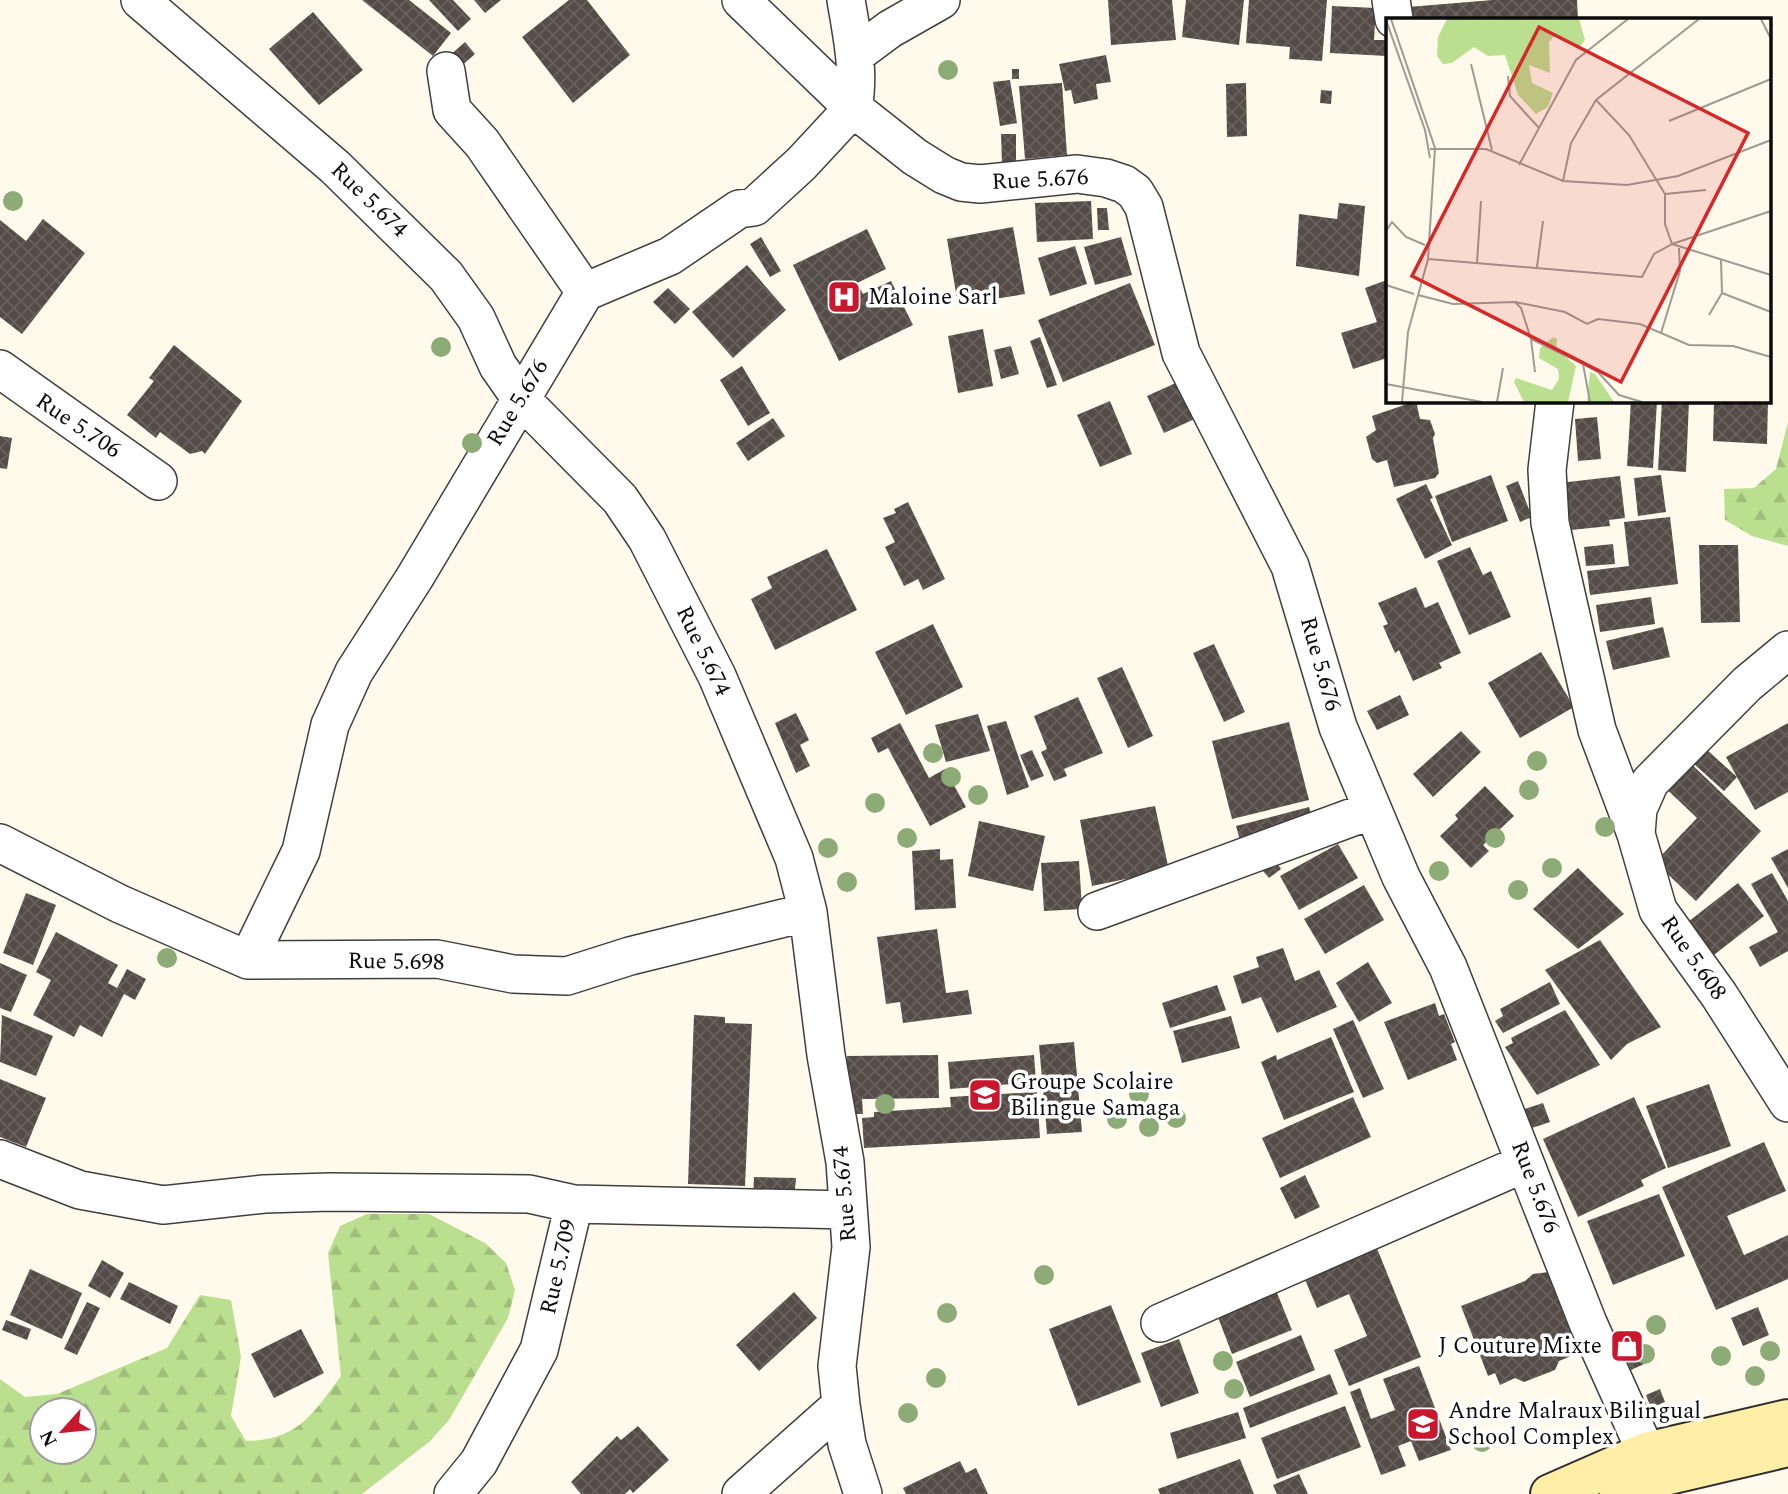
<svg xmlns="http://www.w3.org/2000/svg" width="1788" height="1494" viewBox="0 0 1788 1494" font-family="Spectral,serif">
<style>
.forest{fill:url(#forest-firs);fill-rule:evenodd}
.building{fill:url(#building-cross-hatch)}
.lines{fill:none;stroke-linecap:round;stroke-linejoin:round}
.street-casing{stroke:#3f3f3f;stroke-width:40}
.secondary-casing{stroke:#2e2e2e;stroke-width:42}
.street{stroke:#fff;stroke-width:37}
.secondary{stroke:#ffeea6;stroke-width:38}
.tree{fill:#8cab76}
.labels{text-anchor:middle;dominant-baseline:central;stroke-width:7;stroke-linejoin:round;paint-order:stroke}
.street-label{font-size:23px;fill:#0c0c0c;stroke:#fff}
.poi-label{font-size:23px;fill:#0c0c0c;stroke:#fff;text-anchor:start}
.inset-road{fill:none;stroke:#9e9b92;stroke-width:2}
.view{fill:#d62828;fill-opacity:0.15;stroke:#d62828;stroke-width:3.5}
.inset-edge{fill:none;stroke:#0c0c0c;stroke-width:3.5}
</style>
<defs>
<pattern id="forest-firs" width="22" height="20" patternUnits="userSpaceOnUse" patternTransform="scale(1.75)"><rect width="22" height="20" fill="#badf8f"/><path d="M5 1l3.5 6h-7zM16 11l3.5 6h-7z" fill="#9fbe7a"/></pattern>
<pattern id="building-cross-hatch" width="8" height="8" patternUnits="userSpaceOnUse" patternTransform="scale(1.75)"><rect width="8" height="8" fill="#564c47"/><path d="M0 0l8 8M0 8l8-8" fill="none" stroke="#69615d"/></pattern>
</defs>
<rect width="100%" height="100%" fill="#fffaeb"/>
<path class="forest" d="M1788,422v124l-36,-10 -27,-16 -1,-31 30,-1 22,-19z
M367,1214h62l56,29 21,20 9,27 -7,28 -59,102 -20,22 -67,52h-362v-115l25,18 32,-3 110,-46 33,-53 31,5 10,57 -10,59 15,25c52,-1 66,-26 95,-65l-13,-123 12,-27zM84,1410v42h-42v-42z"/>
<path class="building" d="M362,0h47l42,33 -18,23z
M429,0h24l18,19 -13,12z
M474,0h27l-16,13z
M569,0h18l43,55 -57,48 -51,-66z
M1108,0h64l4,40 -65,5z
M1186,0h58l-5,45 -57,-8z
M1249,0h78l-5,61 -33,-2 1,-12 -44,-4z
M1493,0h84l1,19h-181l-1,-11z
M1332,6l44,2 -2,32h13v16l-57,-3z
M313,12l50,58 -44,35 -50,-56z
M465,42l10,12 -16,14 -10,-12z
M1106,55l5,27 -15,2 2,15 -24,5 -3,-14 -6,1 -6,-27z
M1012,69h7v10h-7z
M1010,80l7,43 -17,3 -7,-44z
M1062,83l5,72 -42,4 -6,-73z
M1246,83l1,53 -20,1 -1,-53z
M1321,90l11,1 -1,13 -11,-1z
M1001,134h15v28l-14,1z
M1091,201l2,38 -56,3 -2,-39z
M1339,203l26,3 -6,70 -63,-10 3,-52 38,5z
M1097,208h10l2,22h-11z
M43,219l42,34 -63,81 -22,-17v-97l26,21z
M1013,227l12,67 -67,11 -11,-66z
M867,229l19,40 -29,14 6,11 28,-13 22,44 -74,36 -46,-96z
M761,237l20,34 -11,6 -20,-33z
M1121,237l11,38 -37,10 -11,-38z
M1075,246l12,38 -37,12 -12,-38z
M747,265l39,45 -53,48 -41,-46z
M1387,280v78l-34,11 -12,-36 36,-11 -12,-34z
M1130,283l25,62 -92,37 -25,-62z
M668,288l22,21 -15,15 -22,-22z
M983,329l10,57 -35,7 -10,-57z
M1040,337l17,48 -10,3 -17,-47z
M174,345l68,56 -37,53 -3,-3 -12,3 -30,-22 -4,6 -29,-23 27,-34 -5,-3z
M1011,346l8,28 -18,5 -7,-29z
M742,366l28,47 -22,13 -28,-46z
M1180,381l17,37 -33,15 -17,-37z
M1110,401l22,53 -32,13 -23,-52z
M1416,401l4,18 10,1 5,14 -2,4 6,35 -4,5 -41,9 -7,-27 -10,3 -5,-4 -6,-22 10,-7 -4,-14z
M1631,401h26l-4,67 -26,-2z
M1662,401h27l-3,71 -28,-2z
M1714,401h54l-1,43 -54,-3z
M1597,417l4,42 -23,2 -3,-42z
M773,418l12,18 -37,25 -12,-18z
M0,436l12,2 -5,31 -7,-1z
M1491,475l17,46 -56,21 -17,-46z
M1661,475l5,37 -28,4 -4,-38z
M1620,476l5,42 -16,2 1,6 -39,4 -1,-10 -14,1 -5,-37z
M1518,481l14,36 -12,5 -14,-36z
M1426,484l7,14 -3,1 22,46 -27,14 -29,-60z
M908,502l37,77 -22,11 -5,-11 -14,7 -19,-39 10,-5 -12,-24 13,-5 -2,-4z
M1670,517l8,67 -88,11 -3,-24 42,-5 -5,-44z
M1613,544l2,20 -29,2 -2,-19z
M1699,545h39l2,77 -39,1z
M1470,547l13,28 8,-4 20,46 -42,18 -32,-74z
M827,549l30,61 -82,40 -24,-51 21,-11 -5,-11z
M1416,587l9,21 13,-6 23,51 -22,10 3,5 -29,13 -14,-31 -4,3 -12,-27 5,-2 -10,-21z
M1651,597l4,27 -55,8 -4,-27z
M933,624l30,63 -57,28 -31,-63z
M1663,627l7,30 -57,13 -7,-29z
M1214,644l31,68 -21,10 -31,-69z
M1541,652l33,55 -54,31 -32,-55z
M1122,667l31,69 -25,12 -31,-70z
M1400,695l9,20 -32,15 -10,-19z
M1078,697l25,56 -39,16 3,7 -13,5 -13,-29 6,-3 -13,-33z
M796,713l13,27 -9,5 10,21 -14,7 -21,-50z
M978,714l12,37 -44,11 -11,-37z
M1006,721l23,66 -22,8 -20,-69z
M1289,722l20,78 -77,19 -20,-78z
M900,723l29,55 16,-9 21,38 -36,19 -42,-78 -10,5 -7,-15z
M1788,723v69l-33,18 -29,-53z
M1461,731l20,21 -48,45 -20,-23z
M1696,740l41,37 -13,14 -41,-37z
M1032,750l12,26 -13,5 -11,-26z
M1681,754l80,77 -65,70 -41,-39 42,-44 -40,-38z
M1485,786l29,30 -31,29 6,6 -18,17 -31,-32 18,-17 -3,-4z
M1155,806l14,64 -77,16 -12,-66z
M1309,807l5,17 -73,20 -5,-18z
M979,821l66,15 -12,55 -65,-15z
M1338,844l20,34 -59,32 -19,-34z
M940,849v11l13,-1 3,49 -41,2 -3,-59z
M1788,849v39l-17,-30z
M1079,861l3,48 -38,2 -3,-48z
M1275,861l6,8 -12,9 -7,-8z
M1578,868l46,46 -46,35 -45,-40z
M1772,873l16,28v50l-28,16 -11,-20 29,-15 -27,-48z
M1738,883l26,33 -63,49 -26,-33z
M1364,885l20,35 -59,34 -21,-35z
M26,893l30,12 -23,60 -30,-12z
M937,929l9,64 22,-3 4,24 -69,9 -3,-21 -14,2 -9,-67z
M56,932l62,33 -10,18 9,5 10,-19 19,10 -11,21 -11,-6 -22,43 -22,-12 -6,12 -41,-22 18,-35 -15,-8z
M1600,940l61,87 -34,17 -16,16 -66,-90z
M1283,948l12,33 24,-11 18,37 -60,26 -16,-36 -19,7 -9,-28 26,-9 -3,-10z
M1368,962l24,41 -33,19 -23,-39z
M0,963l27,12 -16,37 -11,-4z
M1550,982l10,22 -57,29 -8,-12 8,-5 -3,-7z
M1217,985l9,25 -56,18 -8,-25z
M1435,1003l4,13 5,-2 11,28 -4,2 6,16 -49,20 -24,-58z
M1565,1010l35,55 -63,30 -32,-48 8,-4 -2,-5z
M2,1015l51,21 -17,40 -36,-14z
M694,1015l31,2v6l27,1 -7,162 -57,-2z
M1231,1016l9,32 -58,15 -9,-32z
M1353,1020l31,69 -21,9 -30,-69z
M1331,1037l23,55 -70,28 -23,-58 15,-7 1,5z
M1074,1042l8,90 -35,2 -8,-89z
M938,1055l1,43 -77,1 1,15h-15l-1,-58z
M1034,1055l2,27 -86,7 -2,-27z
M0,1079l46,19 -20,49 -26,-10z
M1709,1084l22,62 -63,22 -22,-62z
M1037,1092l3,46 -176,10 -2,-30 12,-1v-5l77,-5 -1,-10z
M1353,1097l18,40 -91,41 -18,-40z
M1634,1097l32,71 -25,12 3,6 -66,31 -35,-78z
M1543,1103l7,19 -24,8 -7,-19z
M1764,1142l22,49 -59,25 17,39 44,-20v44l-72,31 -54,-123z
M1305,1175l15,32 -25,12 -15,-31z
M754,1177l42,1 -2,22 -41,-3z
M1659,1194l26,62 -72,29 -26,-64z
M1374,1241l47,116 -72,29 -15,-36 33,-14 -18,-42 -32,14 -16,-38z
M102,1260l22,13 -14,25 -22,-12z
M30,1269l52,24 -20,46 -52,-24z
M1549,1272l24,61 -5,1 8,20 -17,7 -4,9 -31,12 -9,-4 -15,7 -5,-12 -7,3 -27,-70 64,-25 8,-7z
M129,1282l49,24 -8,18 -50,-25z
M1275,1288l17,42 -60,24 -16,-42z
M794,1292l23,26 -58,53 -23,-26z
M87,1302l13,6 -23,47 -13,-6z
M1111,1305l30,77 -63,24 -29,-77z
M1758,1307l11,28 -26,11 -12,-28z
M6,1320l25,9 -4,11 -25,-10z
M301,1329l23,44 -50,25 -23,-44z
M1628,1331l9,23 -22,8 -9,-22z
M1301,1335l14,35 -65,27 -14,-35z
M1179,1339l20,54 -38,14 -20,-54z
M1640,1356l4,8 -13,6 -4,-9z
M1419,1366l32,84 -32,11 -8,-20 -13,5 8,20 -25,9 -31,-83 10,-4 11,31 24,-9 -12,-31z
M1330,1374l8,20 -88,34 -7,-20z
M1660,1389l5,13 -14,6 -5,-13z
M1345,1406l16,41 -84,32 -16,-41z
M1238,1412l8,26 -69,21 -7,-26z
M638,1426l31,34 -36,33 -3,-4 -5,5h-44l-10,-12 46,-46 4,4z
M1240,1459l14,35h-94l-2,-5z
M960,1461l6,12 10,-5 12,26h-82l-3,-6z
M1299,1474l9,20h-31l-4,-9z"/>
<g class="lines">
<defs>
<path id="street" d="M140,0l195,167 111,109 30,42 22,48 23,33 99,100 27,40 70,137 77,182 14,54 18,143 19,107 6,85 -14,119 4,39 6,39 16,50
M741,0l112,108
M846,0c6,36 14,72 7,108
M1391,0l3,19
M855,55l35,-26 51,-29
M446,71l6,39 30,33 103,149
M0,369l158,112
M1555,401l-8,69 3,53 47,207 39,104
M1788,650l-41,34 -97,98 -12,27 -2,25 22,76 61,85 69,108
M0,843l120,61 128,56 189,-1 76,15 54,2 63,-20 178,-44
M1097,911l275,-101
M248,960l53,-109 29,-126 24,-53 61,-95 170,-285 85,-36 69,-47 15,-2 47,-43 52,-56 62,49 29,18 17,7 19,2 97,-10 29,4 18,6 11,8 9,15 37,146 109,213 48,161 63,150 47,90 140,356 58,129
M0,1159l80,31 83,15 101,-11 66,-2 199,2 45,10
M1160,1323l365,-160
M453,1494l26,-32 60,-112 35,-146 274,6
M741,1494l100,-89"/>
<path id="secondary" d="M1550,1494l96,-42 142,-33
M1619,1494l37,-16 132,-31"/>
</defs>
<use href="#street" class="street-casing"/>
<use href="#secondary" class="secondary-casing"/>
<use href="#street" class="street"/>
<use href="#secondary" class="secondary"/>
</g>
<g class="tree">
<circle cx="948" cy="70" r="10"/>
<circle cx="13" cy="201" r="10"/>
<circle cx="441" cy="347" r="10"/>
<circle cx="472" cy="443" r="10"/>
<circle cx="933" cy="753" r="10"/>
<circle cx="1537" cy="761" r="10"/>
<circle cx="951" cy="777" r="10"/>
<circle cx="1529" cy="790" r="10"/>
<circle cx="978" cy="795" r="10"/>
<circle cx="875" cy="803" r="10"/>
<circle cx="1605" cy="827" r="10"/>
<circle cx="907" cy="838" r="10"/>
<circle cx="1495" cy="838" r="10"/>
<circle cx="828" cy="848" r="10"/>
<circle cx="1552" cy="868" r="10"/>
<circle cx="1439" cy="871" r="10"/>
<circle cx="847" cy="882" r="10"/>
<circle cx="1518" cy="890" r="10"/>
<circle cx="167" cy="958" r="10"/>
<circle cx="1139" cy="1094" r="10"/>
<circle cx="885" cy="1104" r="10"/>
<circle cx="1176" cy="1118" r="10"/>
<circle cx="1117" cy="1119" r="10"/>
<circle cx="1149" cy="1127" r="10"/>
<circle cx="1044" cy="1275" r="10"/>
<circle cx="947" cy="1313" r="10"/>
<circle cx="1656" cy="1325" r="10"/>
<circle cx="1770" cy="1351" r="10"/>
<circle cx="1645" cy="1354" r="10"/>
<circle cx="1721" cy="1356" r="10"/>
<circle cx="1223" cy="1361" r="10"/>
<circle cx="1755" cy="1376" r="10"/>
<circle cx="936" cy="1378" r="10"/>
<circle cx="1234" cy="1389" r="10"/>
<circle cx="908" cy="1413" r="10"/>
<circle cx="1482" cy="1442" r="10"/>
</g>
<defs>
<symbol id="hospital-square" viewBox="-11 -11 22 22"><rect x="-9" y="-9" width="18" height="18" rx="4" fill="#c9172e" stroke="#fff"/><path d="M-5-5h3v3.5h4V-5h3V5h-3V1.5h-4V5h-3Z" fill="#fff"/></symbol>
<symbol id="school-square" viewBox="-11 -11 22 22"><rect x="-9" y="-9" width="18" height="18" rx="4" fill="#c9172e" stroke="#fff"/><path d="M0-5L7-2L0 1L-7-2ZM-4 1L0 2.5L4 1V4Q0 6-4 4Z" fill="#fff"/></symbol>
<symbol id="shop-square" viewBox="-11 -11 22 22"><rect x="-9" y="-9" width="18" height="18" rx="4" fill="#c9172e" stroke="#fff"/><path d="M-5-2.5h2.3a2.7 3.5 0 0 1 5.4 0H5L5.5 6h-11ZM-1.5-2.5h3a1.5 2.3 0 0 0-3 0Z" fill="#fff"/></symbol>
</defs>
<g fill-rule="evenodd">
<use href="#hospital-square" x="825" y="278" width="38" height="38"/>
<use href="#school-square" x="966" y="1076" width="38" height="38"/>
<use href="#shop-square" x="1608" y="1327" width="38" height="38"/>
<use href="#school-square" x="1404" y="1405" width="38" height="38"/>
</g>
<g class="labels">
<g class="street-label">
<text transform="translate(1040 180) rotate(-3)">Rue 5.676</text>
<text transform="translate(369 200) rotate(44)">Rue 5.674</text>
<text transform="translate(518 403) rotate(-59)">Rue 5.676</text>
<text transform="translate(78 426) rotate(34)">Rue 5.706</text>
<text transform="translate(703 651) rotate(64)">Rue 5.674</text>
<text transform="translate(1320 664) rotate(74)">Rue 5.676</text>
<text transform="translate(1693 958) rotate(55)">Rue 5.608</text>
<text transform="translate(396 962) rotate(1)">Rue 5.698</text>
<text transform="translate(1535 1187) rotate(69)">Rue 5.676</text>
<text transform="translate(845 1194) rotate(-95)">Rue 5.674</text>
<text transform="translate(559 1267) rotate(-77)">Rue 5.709</text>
</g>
<g class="poi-label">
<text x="868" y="297">Maloine Sarl</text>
<text x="1010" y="1082">Groupe Scolaire<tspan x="1010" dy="26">Bilingue Samaga</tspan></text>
<text x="1602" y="1346" text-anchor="end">J Couture Mixte</text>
<text x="1448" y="1411">Andre Malraux Bilingual<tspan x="1448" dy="26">School Complex</tspan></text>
</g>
</g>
<g transform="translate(1386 18)">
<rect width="385" height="385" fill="#fffaeb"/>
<path d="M61,1h132l6,21 -6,8 -24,-13 -6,7 1,31 -21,-8 3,18 21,10 -5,14 -12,7 -18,-19 -13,-40 -17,1 -14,-9 -22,16 -9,1 -6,-8 1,-19zM167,319l4,2 -1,9 20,18 -8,36h-44l-10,-20 2,-4 36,12 7,-11 -1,-10 -19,-11 1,-10zM204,354l5,2 19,28h-27z" fill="#badf8f"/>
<path class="inset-road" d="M5,1l44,129 -7,111 -20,73 -6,70M375,1l10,20M0,2l39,110 5,28M85,46l21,86M122,58l2,20 29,32 -20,37M283,103l102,-42M153,110l37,-68 52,-41M44,131h56l77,32 64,4 51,-9 93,-36M177,163l8,-38 25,-43 103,-81M279,176l41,-4M0,213l6,-9 14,15 19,8M286,226l99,-33M286,226l99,31M42,241l214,18 12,-23 18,-10 -7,-20v-30l-36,-59 -33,-35M335,242l1,33 49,19M91,245l4,-62M151,249l6,-46M0,267l28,9M32,277l35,9 62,-2 6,6 10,31 52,25 7,38M129,284l50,10 22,12 11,-5 42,5 49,21 44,1 38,11M323,297l13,-22M275,315l19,-62 -1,-23M145,321l4,33M197,346l15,8 21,23 23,7M0,366l96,18M111,384l6,-34"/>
<path class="view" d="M153,9l209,106 -127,249 -209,-106z"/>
<rect width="385" height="385" class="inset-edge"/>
</g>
<g transform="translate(63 1431) rotate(243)"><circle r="33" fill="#ffffff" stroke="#9e9e9e" stroke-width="2"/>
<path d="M0-5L12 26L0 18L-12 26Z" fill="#c9172e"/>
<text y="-10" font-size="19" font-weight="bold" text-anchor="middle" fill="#0c0c0c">N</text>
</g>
</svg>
